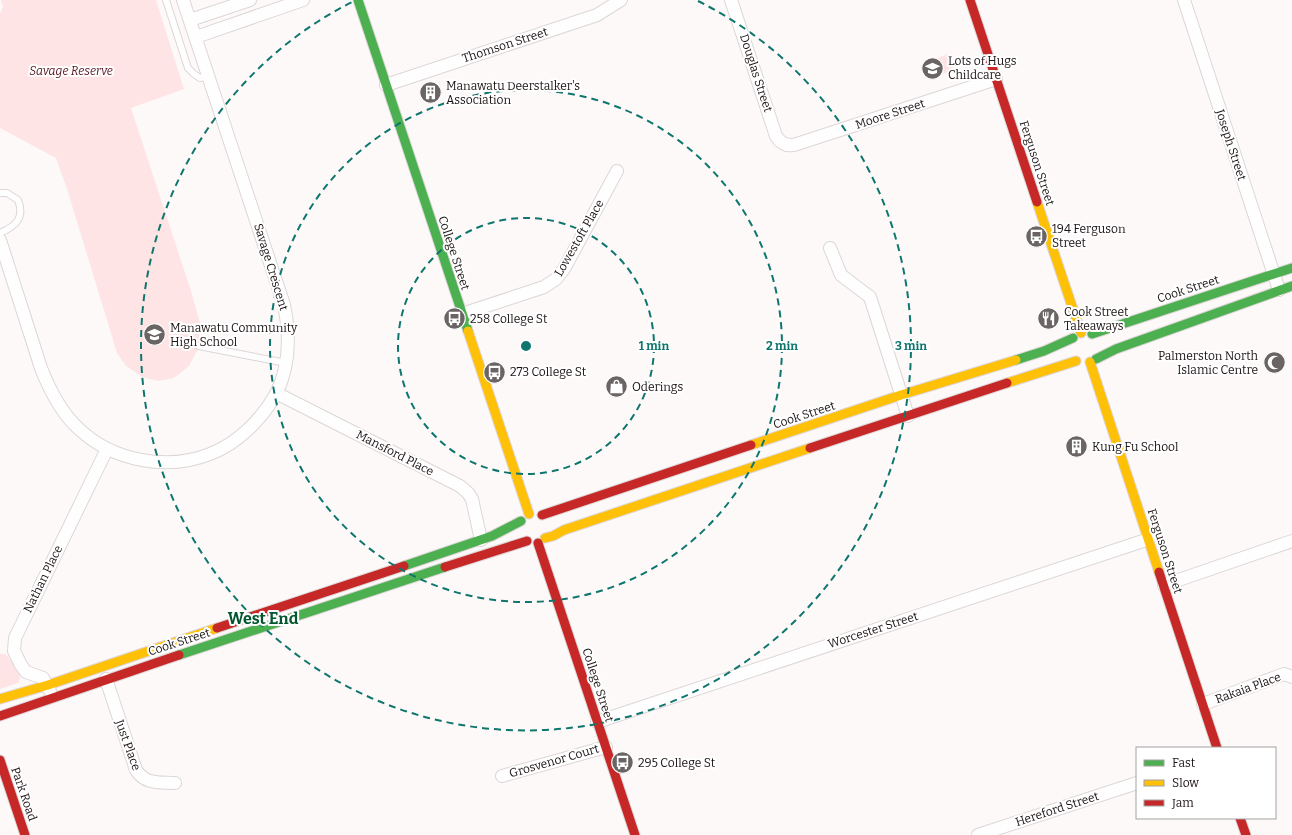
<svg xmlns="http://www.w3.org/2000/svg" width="1292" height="835" viewBox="0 0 1292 835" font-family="Bitter,serif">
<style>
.green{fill:#fee4e5}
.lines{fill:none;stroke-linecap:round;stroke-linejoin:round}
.lane-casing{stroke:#ddd6d7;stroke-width:8}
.street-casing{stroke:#ddd6d7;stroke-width:14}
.fast-casing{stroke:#ddd6d7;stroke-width:11}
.slow-casing{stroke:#ddd6d7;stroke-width:11}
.jam-casing{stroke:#ddd6d7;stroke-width:11}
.lane{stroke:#fffefe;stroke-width:6}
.street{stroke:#fffefe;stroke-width:12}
.fast{stroke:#4caf50;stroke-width:9}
.slow{stroke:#ffc107;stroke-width:9}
.jam{stroke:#c62828;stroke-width:9}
.ring{fill:none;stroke:#0f766e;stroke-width:2;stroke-dasharray:7 5}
.labels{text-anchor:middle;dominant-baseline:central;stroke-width:4;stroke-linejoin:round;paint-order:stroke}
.street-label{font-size:12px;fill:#1c1314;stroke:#fff}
.poi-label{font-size:12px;fill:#1c1314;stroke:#fff;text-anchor:start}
.park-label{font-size:12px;font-style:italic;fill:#561421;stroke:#fff}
.district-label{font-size:16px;font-weight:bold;fill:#02562d;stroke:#fff}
.centre{fill:#0f766e;stroke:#fff;stroke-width:2}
.ring-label{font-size:12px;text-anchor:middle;font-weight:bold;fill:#0f766e;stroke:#fff;stroke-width:4;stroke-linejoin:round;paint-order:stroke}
</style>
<rect width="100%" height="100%" fill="#fdf9f9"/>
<path class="green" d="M1,0h155l28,89 -53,19 59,180 10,35 -1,24 -10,19 -15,12 -16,3 -16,-4 -16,-11 -9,-13 -50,-164 -11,-31 -56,-30v-114l3,-7z
M948,54l6,17 -12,3 -5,-16z
M0,654h5c3,1 15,20 15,23 0,3 -1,4 -2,6l-18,6z"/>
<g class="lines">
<defs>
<path id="lane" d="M166,0l22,68 6,6 6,4 8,-2
M0,193h7l11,7c7,18 -2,26 -18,33
M199,346l87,17"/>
<path id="street" d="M731,0l45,136c5,8 12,11 21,8l199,-65
M1184,0l95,290
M190,20l60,-20
M196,37l107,-37
M386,85l211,-70 24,-15
M0,240l41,128c9,23 20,45 38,61 34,32 88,42 131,25 27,-10 52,-35 66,-60 14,-28 14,-60 8,-89l-101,-305
M830,248l11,27 29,22 38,119
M462,314l82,-27 12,-8 8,-10 53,-98
M276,393l184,93 8,7 4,6 9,41
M1164,585l128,-44
M106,679l30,91c10,15 23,12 39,13
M50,691l-7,-13 -17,-6 -5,-7 -7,-14 1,-13 92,-189
M1203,704l81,-30 8,3
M597,722l552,-183
M502,776l104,-29
M978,835l159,-52"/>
<path id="fast" d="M358,0l110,331
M1092,334l200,-66
M1096,359l20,-10 176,-63
M1016,360l28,-9 29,-13
M404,566l88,-30 29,-15
M179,655l266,-88"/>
<path id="slow" d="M1037,202l44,131
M468,331l61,183
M1090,362l69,210
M1007,383l69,-22
M751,445l150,-50 115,-35
M545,538l8,-2 11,-6 246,-82
M0,699l48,-14 169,-57"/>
<path id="jam" d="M970,0l67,202
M810,448l197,-65
M542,515l209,-70
M538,543l97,292
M445,567l82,-26
M1159,572l58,176
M217,628l187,-62
M0,716l179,-61
M0,760l25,75
M1240,818l6,17"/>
</defs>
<use href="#lane" class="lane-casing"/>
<use href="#street" class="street-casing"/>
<use href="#fast" class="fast-casing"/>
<use href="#slow" class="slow-casing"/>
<use href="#jam" class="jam-casing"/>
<use href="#lane" class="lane"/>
<use href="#street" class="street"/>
<use href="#fast" class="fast"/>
<use href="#slow" class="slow"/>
<use href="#jam" class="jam"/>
</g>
<g class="ring">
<circle cx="526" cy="346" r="128"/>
<circle cx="526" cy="346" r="256"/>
<path d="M698 1A385 385 0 1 1 354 1"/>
</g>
<defs>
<symbol id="school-disc" viewBox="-11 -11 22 22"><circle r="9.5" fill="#6b6464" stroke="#fff"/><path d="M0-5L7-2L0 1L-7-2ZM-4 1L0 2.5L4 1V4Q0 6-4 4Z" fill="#fff"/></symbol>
<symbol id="building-disc" viewBox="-11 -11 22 22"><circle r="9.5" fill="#6b6464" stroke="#fff"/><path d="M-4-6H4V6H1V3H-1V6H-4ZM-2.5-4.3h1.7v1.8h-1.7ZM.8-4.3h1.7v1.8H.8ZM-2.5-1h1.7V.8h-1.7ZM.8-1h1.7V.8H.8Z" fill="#fff"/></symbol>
<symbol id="bus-disc" viewBox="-11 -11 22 22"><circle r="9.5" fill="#6b6464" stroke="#fff"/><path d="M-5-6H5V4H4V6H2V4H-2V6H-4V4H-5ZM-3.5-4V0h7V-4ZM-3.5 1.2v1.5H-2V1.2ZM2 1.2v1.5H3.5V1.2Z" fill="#fff"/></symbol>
<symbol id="restaurant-disc" viewBox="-11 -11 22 22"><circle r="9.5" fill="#6b6464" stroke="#fff"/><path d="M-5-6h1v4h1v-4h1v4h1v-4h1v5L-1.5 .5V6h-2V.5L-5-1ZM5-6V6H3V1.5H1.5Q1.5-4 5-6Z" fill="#fff"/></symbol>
<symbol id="mosque-disc" viewBox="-11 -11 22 22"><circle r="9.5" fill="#6b6464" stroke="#fff"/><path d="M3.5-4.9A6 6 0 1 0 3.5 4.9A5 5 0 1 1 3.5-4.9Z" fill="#fff"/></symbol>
<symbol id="shop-disc" viewBox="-11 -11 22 22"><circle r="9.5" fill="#6b6464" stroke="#fff"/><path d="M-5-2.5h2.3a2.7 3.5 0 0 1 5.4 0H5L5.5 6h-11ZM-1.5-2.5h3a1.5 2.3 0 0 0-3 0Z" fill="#fff"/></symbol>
</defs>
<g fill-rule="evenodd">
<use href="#school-disc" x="920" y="56" width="25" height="25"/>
<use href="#building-disc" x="418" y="80" width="25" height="25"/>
<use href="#bus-disc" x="1024" y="224" width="25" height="25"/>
<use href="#bus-disc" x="442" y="306" width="25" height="25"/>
<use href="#restaurant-disc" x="1036" y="306" width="25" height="25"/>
<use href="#school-disc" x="142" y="322" width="25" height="25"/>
<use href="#mosque-disc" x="1262" y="350" width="25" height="25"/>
<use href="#bus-disc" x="482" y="360" width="25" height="25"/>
<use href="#shop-disc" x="604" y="374" width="25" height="25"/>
<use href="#building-disc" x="1064" y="434" width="25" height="25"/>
<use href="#bus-disc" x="610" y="750" width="25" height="25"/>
</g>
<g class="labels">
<g class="street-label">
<text transform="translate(505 45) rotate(-18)">Thomson Street</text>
<text transform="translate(756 73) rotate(72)">Douglas Street</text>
<text transform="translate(890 114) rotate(-18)">Moore Street</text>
<text transform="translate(1231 145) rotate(72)">Joseph Street</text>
<text transform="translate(1037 163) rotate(72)">Ferguson Street</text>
<text transform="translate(579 238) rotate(-60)">Lowestoft Place</text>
<text transform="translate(454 253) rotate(72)">College Street</text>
<text transform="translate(271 267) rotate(73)">Savage Crescent</text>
<text transform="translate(1188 289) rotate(-18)">Cook Street</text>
<text transform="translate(804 415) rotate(-18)">Cook Street</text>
<text transform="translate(395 453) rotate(27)">Mansford Place</text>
<text transform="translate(1165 551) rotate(72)">Ferguson Street</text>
<text transform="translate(43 579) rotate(-64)">Nathan Place</text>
<text transform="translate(873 630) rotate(-18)">Worcester Street</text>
<text transform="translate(179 642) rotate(-18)">Cook Street</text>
<text transform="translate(598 685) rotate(72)">College Street</text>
<text transform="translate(1248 688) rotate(-20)">Rakaia Place</text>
<text transform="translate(128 745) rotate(70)">Just Place</text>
<text transform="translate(554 761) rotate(-16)">Grosvenor Court</text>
<text transform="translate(24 794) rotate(71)">Park Road</text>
<text transform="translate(1057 809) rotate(-18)">Hereford Street</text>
</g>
<g class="poi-label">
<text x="948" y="61">Lots of Hugs<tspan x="948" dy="14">Childcare</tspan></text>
<text x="446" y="86">Manawatu Deerstalker's<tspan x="446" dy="14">Association</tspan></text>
<text x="1052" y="229">194 Ferguson<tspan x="1052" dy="14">Street</tspan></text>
<text x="1064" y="312">Cook Street<tspan x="1064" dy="14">Takeaways</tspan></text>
<text x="470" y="319">258 College St</text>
<text x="170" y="328">Manawatu Community<tspan x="170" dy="14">High School</tspan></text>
<text x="1258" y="356" text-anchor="end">Palmerston North<tspan x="1258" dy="14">Islamic Centre</tspan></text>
<text x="510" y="372">273 College St</text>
<text x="632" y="387">Oderings</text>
<text x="1092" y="447">Kung Fu School</text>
<text x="638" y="763">295 College St</text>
</g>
<g class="park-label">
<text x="71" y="71">Savage Reserve</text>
</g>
<g class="district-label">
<text x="263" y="618">West End</text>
</g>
</g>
<circle cx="526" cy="346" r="6" class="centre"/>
<g class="ring-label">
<text x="654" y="350">1 min</text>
<text x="782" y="350">2 min</text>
<text x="911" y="350">3 min</text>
</g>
<rect x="1136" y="747" width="140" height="72" fill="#ffffff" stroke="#a4a1a1"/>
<rect x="1144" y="760" width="20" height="6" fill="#4caf50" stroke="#a4a1a1"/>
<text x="1172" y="767" font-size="12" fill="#1c1314">Fast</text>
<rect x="1144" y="780" width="20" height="6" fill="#ffc107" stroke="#a4a1a1"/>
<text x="1172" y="787" font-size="12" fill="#1c1314">Slow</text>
<rect x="1144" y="800" width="20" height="6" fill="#c62828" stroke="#a4a1a1"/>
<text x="1172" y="807" font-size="12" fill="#1c1314">Jam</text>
</svg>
